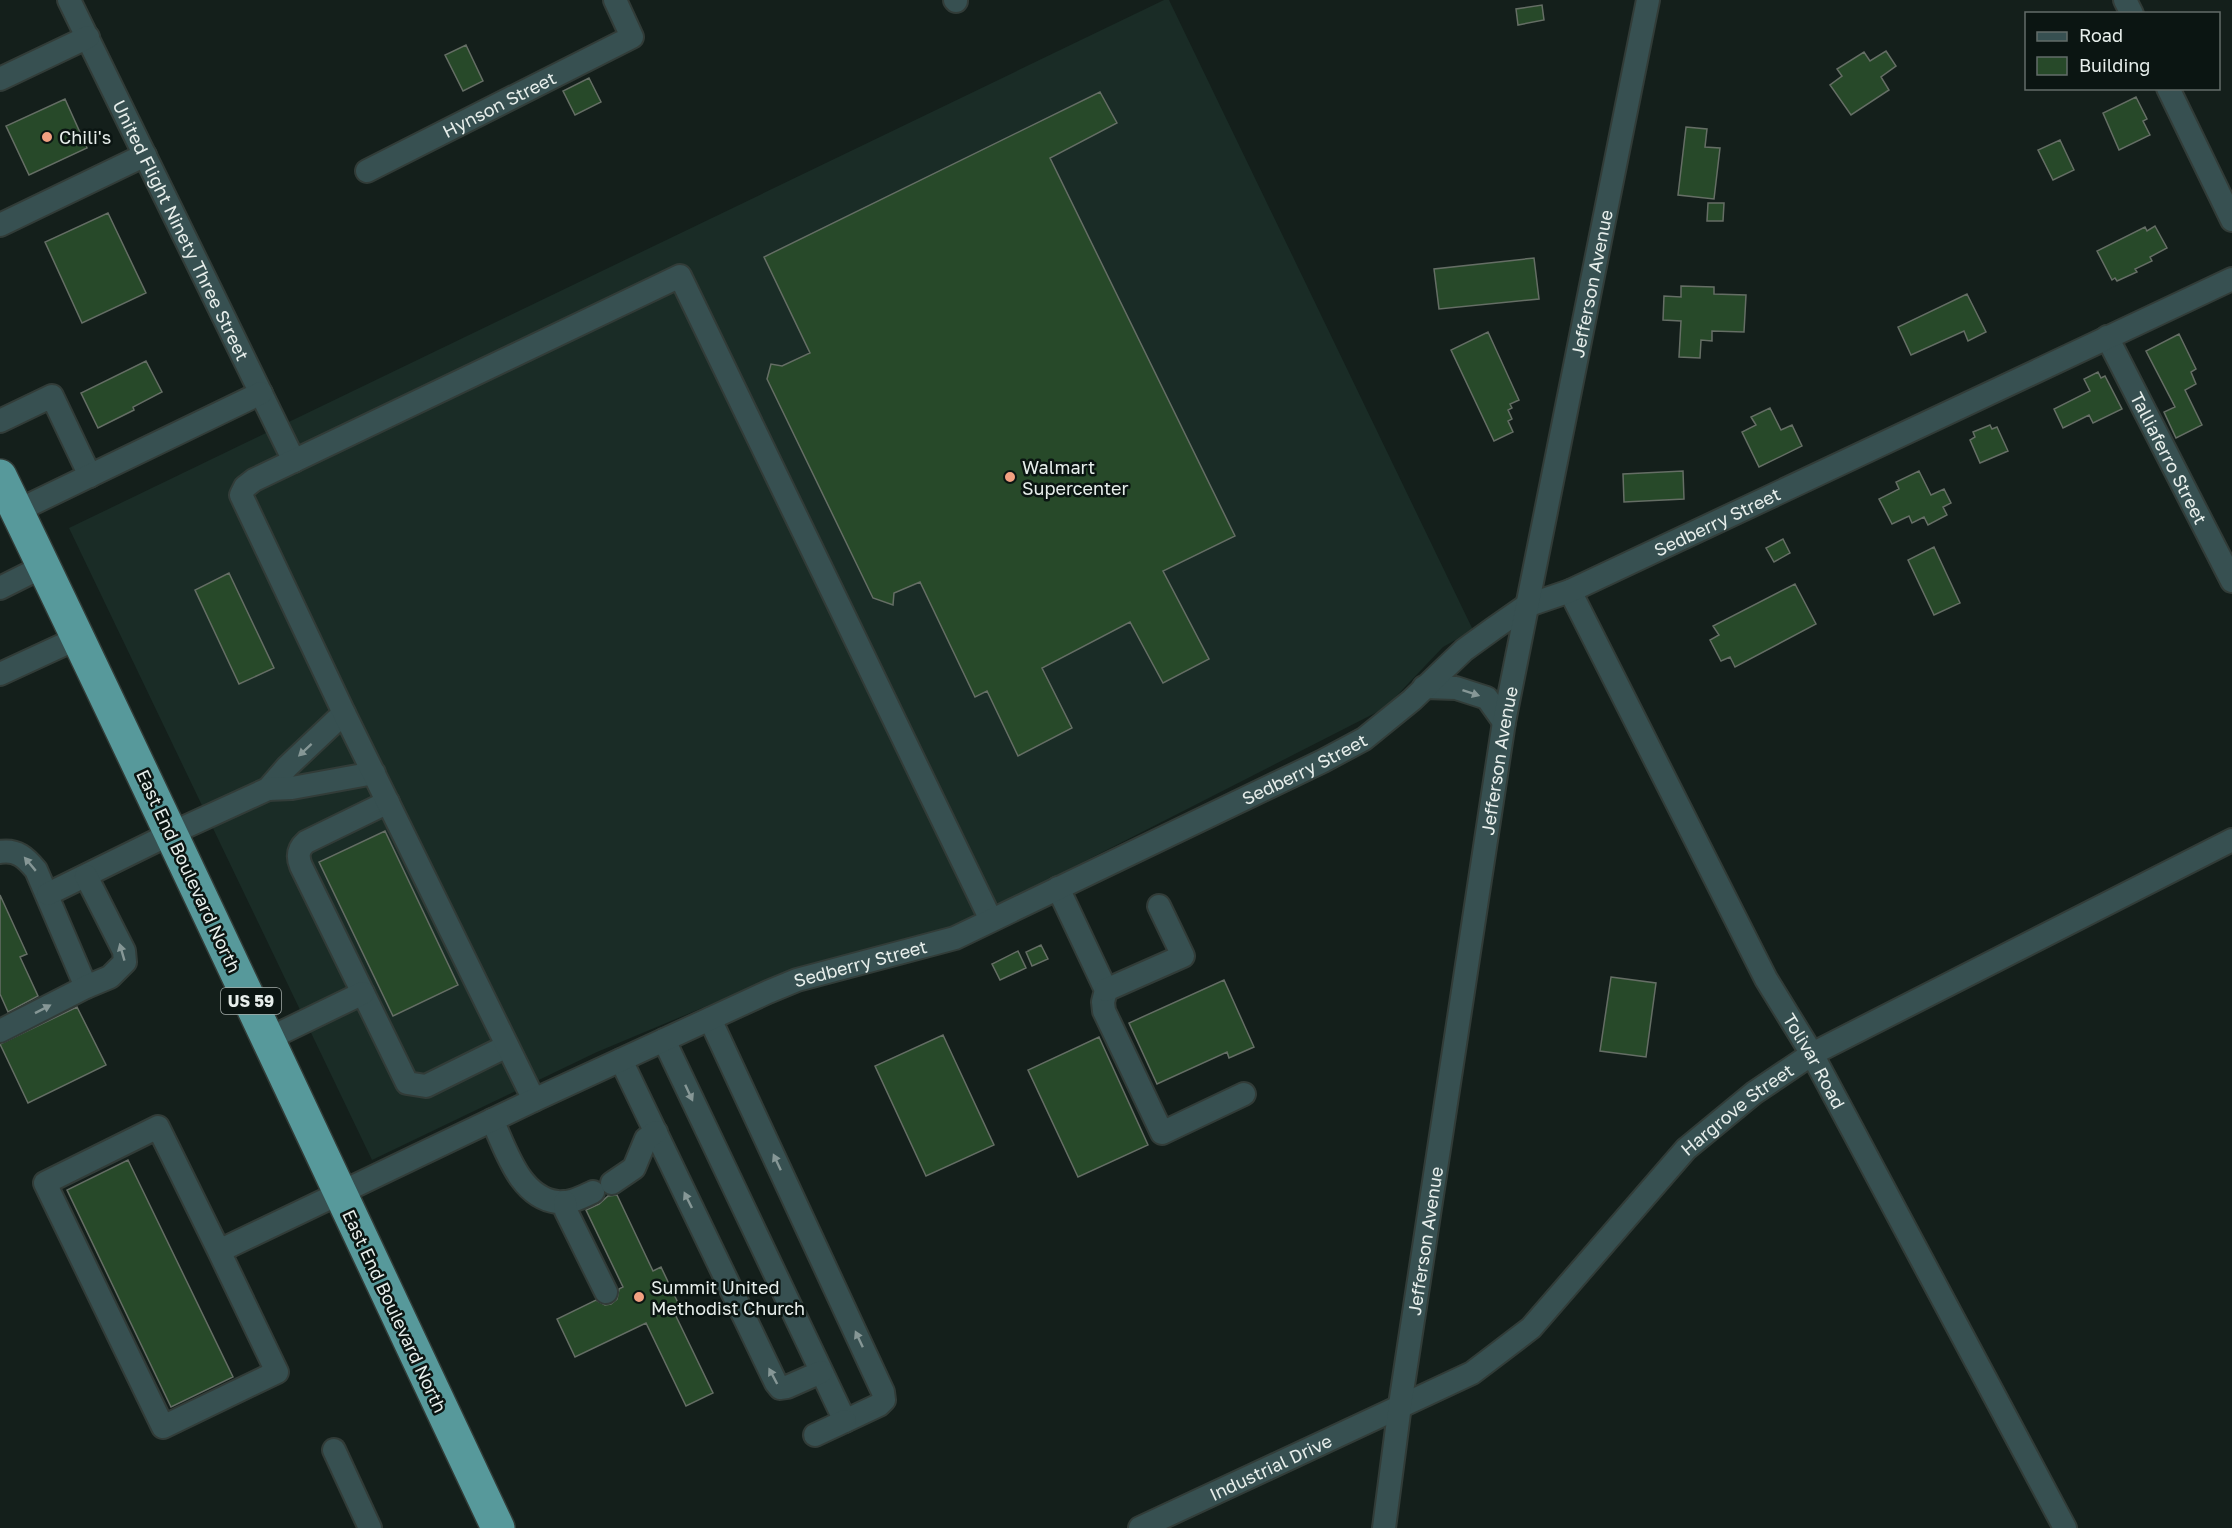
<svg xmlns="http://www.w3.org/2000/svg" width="2232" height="1528" viewBox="0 0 2232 1528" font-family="'Golos Text',sans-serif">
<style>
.built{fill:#1a2c26}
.building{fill:#274929;stroke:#656e65;stroke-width:1.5}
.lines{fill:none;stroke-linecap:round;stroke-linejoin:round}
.minor-casing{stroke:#323c38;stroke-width:26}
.highway-casing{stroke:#323c38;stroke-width:36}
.minor{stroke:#375051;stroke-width:22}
.highway{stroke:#57999b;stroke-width:33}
.oneway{fill:#869796}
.poi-dot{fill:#f2a081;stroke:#0b1512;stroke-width:2}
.labels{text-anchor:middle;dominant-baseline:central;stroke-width:5;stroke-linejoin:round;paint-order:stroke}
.shield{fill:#0b1512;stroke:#a5adaa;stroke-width:1.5}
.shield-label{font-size:16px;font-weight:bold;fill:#e7eeeb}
.street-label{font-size:18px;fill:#e7eeeb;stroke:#0b1512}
.poi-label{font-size:18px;fill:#e7eeeb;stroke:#0b1512;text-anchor:start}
</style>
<rect width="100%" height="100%" fill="#141f1b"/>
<path class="built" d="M1164,0h5l304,630 -30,17 -58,61 -439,224 -177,48 -172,72 -225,108 -303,-632z"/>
<path class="building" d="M1542,5l2,15 -26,5 -2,-16z
M466,45l17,36 -20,10 -18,-36z
M1886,51l10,15 -15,11 8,13 -38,25 -21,-30 12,-9 -5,-7 27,-17 6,9z
M589,78l12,24 -26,13 -12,-24z
M1100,92l17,31 -67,35 185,378 -72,35 46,88 -46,24 -33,-61 -88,46 30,60 -54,28 -31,-65 -12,6 -55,-115 -26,11 -1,12 -20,-7 -106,-219 4,-15 11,2 28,-13 -46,-96z
M2136,97l11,22 -4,2 7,14 -31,15 -16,-37z
M65,99l22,49 -58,27 -23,-49z
M1686,127l21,2 -2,18 15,1 -6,51 -36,-4z
M2060,140l14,30 -21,10 -15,-30z
M1708,203h16l-1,18h-16z
M108,213l38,80 -64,30 -37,-81z
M2155,226l12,22 -17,9 2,4 -17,8 2,3 -20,9 -2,-3 -3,2 -15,-29 48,-24 2,4z
M1534,258l5,41 -100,10 -5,-40z
M1681,286l33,1v7l32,1 -2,37 -32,-1v10l-11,-1 -1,18 -21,-1 2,-36 -18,-1 1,-24 17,1z
M1967,294l19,38 -18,9 -4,-10 -53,24 -13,-28z
M1488,332l31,68 -9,4 2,4 -4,2 4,9 -4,2 5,11 -19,9 -43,-91z
M2179,334l17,35 -5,3 5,12 -11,6 17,35 -26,13 -12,-26 11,-5 -29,-56z
M146,361l16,31 -29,15 1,3 -36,18 -17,-35z
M2098,372l3,6 4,-2 17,33 -29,14 -4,-8 -26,13 -9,-19 36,-18 -6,-12z
M1770,408l11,22 11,-5 10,21 -43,21 -17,-35 14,-7 -5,-8z
M1990,425l2,4 5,-2 11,24 -28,12 -10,-23 5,-3 -2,-5z
M1683,471l1,28 -60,3 -1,-28z
M1919,471l12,24 13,-6 7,14 -8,4 4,8 -19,10 -4,-8 -12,6 -3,-7 -17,8 -13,-25 20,-10 -3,-7z
M1783,539l7,14 -16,9 -8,-14z
M1934,547l26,56 -26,12 -26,-55z
M229,573l45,95 -35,16 -44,-94z
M1795,584l21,40 -81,43 -5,-10 -9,4 -11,-21 9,-5 -6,-9z
M385,831l73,154 -65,31 -74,-154z
M0,895l27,59 -7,3 18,39 -30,16 -8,-18z
M1041,945l7,14 -16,7 -6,-14z
M1018,951l8,17 -26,12 -8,-16z
M1611,977l45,6 -10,74 -46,-6z
M1224,980l30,67 -25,11 -2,-6 -70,32 -28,-61z
M77,1007l29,58 -78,38 -28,-59z
M943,1035l51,110 -68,31 -51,-110z
M1099,1037l49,108 -70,32 -50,-107z
M128,1160l105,217 -62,30 -104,-217z
M617,1195l36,76 8,-4 19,40 -7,3 40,83 -27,13 -40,-83 -71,34 -18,-38 39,-19 9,5 6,-1 6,-5 2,-10 4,-2 -37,-77 13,-6 9,-8z"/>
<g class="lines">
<defs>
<g id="minor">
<path id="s1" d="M69,0l225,461"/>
<path d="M955,0l1,1"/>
<path d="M2125,0l7,14"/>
<path d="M0,79l88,-42"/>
<path d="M2168,88l64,132"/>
<path id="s2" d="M367,171l265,-134 -17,-37"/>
<path d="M0,225l145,-70"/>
<path id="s3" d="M2107,337l125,244"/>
<path d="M0,421l52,-25 38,80"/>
<path d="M17,511l244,-118"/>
<path d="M0,588l44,-22"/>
<path id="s4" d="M1570,591l196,388 46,75 253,474"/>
<path d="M0,674l78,-36"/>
<path d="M1424,687l32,1 31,10 17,24"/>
<path d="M268,789l19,-22 57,-54"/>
<path d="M388,802l-82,40c-8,7 -9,14 -5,24l106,217 19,3 81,-40"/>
<path d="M0,852c17,-3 26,6 36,18l50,117"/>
<path d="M1058,888l48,102 -3,12 1,9 58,122 82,-39"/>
<path d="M48,894l124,-61 96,-44 24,-1 82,-15"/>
<path d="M1106,990l77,-34 -24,-50"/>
<path d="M0,1031l86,-44 24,-10 15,-15 -1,-11 -38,-75"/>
<path d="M268,1039l95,-46"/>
<path d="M664,1040l181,381 34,-16 5,-5 -1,-8 -173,-373"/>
<path d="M621,1060l155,323 4,5 7,-1 34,-15"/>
<path d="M534,1100l-190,-387 -103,-218 4,-8 9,-7 426,-204 311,644"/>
<path d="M492,1120c14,29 27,77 65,82 13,2 25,-5 36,-10"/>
<path d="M612,1183l22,-15 12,-29 10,-7"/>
<path d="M565,1202l1,9 40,81"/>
<path id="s5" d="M219,1251l-61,-124 -113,56 118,244 114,-55 -58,-121 315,-151 234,-108 29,-12 158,-42 368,-177 41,-22 48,-39 52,-50 29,-21 33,-23 44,-15 662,-312"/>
<path d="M815,1435l30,-14"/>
<path d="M334,1450l36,78"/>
<path id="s6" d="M1140,1528l332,-155 59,-45 155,-179 68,-56 58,-39 420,-214"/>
<path id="s7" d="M1384,1528l16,-123 104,-683 144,-722"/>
</g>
<path id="highway" d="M0,476c169,349 332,701 498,1052"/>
</defs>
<use href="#minor" class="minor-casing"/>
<use href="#highway" class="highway-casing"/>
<use href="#minor" class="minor"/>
<use href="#highway" class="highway"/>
</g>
<defs><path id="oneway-solid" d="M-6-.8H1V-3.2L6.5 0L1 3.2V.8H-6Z" transform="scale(1.5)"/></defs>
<g class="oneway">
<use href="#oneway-solid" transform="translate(1471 693) rotate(18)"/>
<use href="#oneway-solid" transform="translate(305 750) rotate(137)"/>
<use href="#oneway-solid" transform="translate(30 864) rotate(-130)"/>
<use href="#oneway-solid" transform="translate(122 952) rotate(-106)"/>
<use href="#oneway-solid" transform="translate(43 1009) rotate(-27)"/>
<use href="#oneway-solid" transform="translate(689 1093) rotate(65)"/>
<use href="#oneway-solid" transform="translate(777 1162) rotate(-115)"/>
<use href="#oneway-solid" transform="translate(688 1200) rotate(-116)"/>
<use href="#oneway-solid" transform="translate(859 1339) rotate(-115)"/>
<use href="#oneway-solid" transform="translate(773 1376) rotate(-118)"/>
</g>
<g class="poi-dot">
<circle cx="47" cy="137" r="6"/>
<circle cx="1010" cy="477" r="6"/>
<circle cx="639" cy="1297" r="6"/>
</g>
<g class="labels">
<rect class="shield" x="221" y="988" width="60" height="26" rx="4.5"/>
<g class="shield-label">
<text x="251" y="1001">US 59</text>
</g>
<g class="street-label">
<text stroke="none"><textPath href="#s2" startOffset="148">Hynson Street</textPath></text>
<text stroke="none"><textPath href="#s1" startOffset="256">United Flight Ninety Three Street</textPath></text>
<text stroke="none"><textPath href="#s7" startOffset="1262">Jefferson Avenue</textPath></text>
<text stroke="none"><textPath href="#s3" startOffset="136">Talliaferro Street</textPath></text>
<text stroke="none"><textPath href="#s5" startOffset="2472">Sedberry Street</textPath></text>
<text stroke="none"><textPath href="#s7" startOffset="776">Jefferson Avenue</textPath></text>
<text stroke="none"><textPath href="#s5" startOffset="1986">Sedberry Street</textPath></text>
<text transform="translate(189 871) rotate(65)">East End Boulevard North</text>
<text stroke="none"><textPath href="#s5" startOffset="1500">Sedberry Street</textPath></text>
<text stroke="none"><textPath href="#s4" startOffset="530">Tolivar Road</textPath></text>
<text stroke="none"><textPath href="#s6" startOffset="742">Hargrove Street</textPath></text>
<text stroke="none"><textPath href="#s7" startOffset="290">Jefferson Avenue</textPath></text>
<text transform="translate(395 1311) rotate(65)">East End Boulevard North</text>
<text stroke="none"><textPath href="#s6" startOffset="144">Industrial Drive</textPath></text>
</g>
<g class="poi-label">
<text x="59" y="137">Chili's</text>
<text x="1022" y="467">Walmart<tspan x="1022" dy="21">Supercenter</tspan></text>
<text x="651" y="1287">Summit United<tspan x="651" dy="21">Methodist Church</tspan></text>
</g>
</g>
<rect x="2025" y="12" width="195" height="78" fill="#0b1512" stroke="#636c69" stroke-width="1.5"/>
<rect x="2037" y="32" width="30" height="9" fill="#375051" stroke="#636c69" stroke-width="1.5"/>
<text x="2079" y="42" font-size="18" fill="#e7eeeb">Road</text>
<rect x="2037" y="57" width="30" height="18" fill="#274929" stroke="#636c69" stroke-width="1.5"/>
<text x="2079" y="72" font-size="18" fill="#e7eeeb">Building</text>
</svg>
